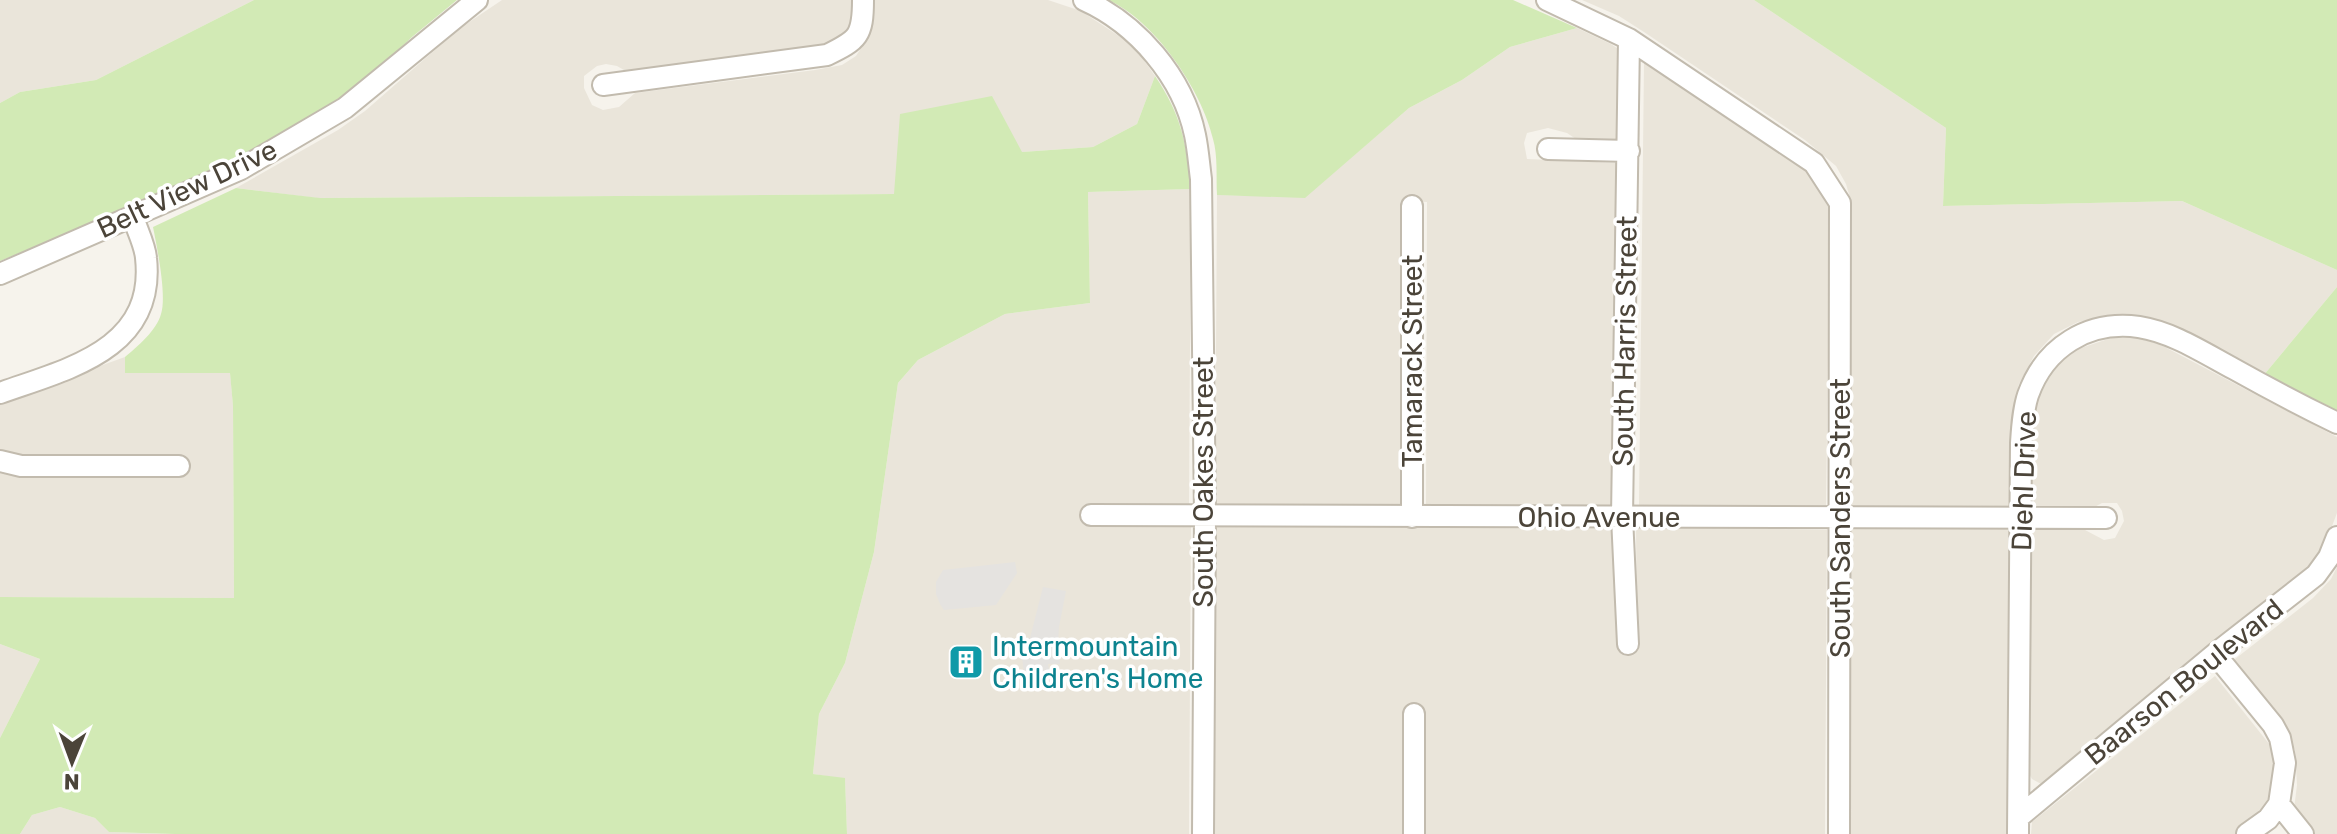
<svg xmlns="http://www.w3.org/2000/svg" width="2337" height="834" viewBox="0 0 2337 834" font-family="Rubik,sans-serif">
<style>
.residential{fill:#eae5da}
.green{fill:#d2eab5}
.parking{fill:#e5e3e0}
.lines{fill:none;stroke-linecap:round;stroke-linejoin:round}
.minor-casing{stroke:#c2bbae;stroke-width:24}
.minor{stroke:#fff;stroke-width:20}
.labels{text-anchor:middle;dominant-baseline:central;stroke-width:7;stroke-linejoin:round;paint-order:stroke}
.street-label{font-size:28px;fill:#4b4439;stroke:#fff}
.culture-label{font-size:28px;fill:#0d838f;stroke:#fff;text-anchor:start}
</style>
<rect width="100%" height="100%" fill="#f6f3ec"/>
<path class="residential" d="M0,0h254l-158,80 -76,12 -20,11z
M502,0h352l1,21 -11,22 -215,30 -12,-7 -11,-2 -9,2 -13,10v12l8,17 11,5 16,-3 16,-14 180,-23 27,-5 14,-9 10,-16 8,-25v-15h174l33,11 53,35 21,30 -18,48 -44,23 -71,5 -127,42 -578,4 -81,-10 102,-58 27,-19 94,-82z
M1582,0h172l192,128 -3,78 239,-5 155,69v17l-74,89 -126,-59h-32l-27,5 -24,12 -20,22 -15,28 -5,21 -3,35 -1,69h-160l2,-288 -1,-20 -5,-17 -10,-18 -31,-26 -161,-108 -25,-16z
M1577,28l34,16 7,5v90h-42l-9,-6 -19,-5 -21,5 -3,10 3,16 92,4 -3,344 -190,-1 1,-304 -21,-1 -3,305h-188l2,-311 88,2 104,-89 53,-28 48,-33z
M1644,63l13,3 152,107 16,16 5,20 -4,296 -187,2z
M1191,189l-2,316 -89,-2 -6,22 97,1 -2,308h-342l-2,-55 -32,-5 6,-60 26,-51 29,-111 24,-169 20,-23 87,-46 85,-11 -2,-111z
M2111,338h26l22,6 178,93v76l-18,47 -276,225 -11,-6 -4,-7 2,-243 55,1 19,10 11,-2 9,-17 -2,-10 -5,-8h-15l-15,8 -56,-2 2,-98 12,-34 10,-13 17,-13z
M125,357v16l105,-1 3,34 1,192 -234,-1v-195z
M1214,526l403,3 1,112 19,9 -1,-124 191,4 -2,304h-401v-124l-19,1 -2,123h-191z
M1850,528l161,1 -2,305h-162z
M2337,567v267h-22l-21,-25 3,-24 -2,-35 -11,-20 -54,-67 83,-65 18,-19z
M0,644l40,15 -40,79z
M2215,676l55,69 6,14 -3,42 -34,33h-208l1,-12z
M60,807l35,11 14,14 65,2h-154l12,-19z"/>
<path class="green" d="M254,0h203l-45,37 -37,35 -39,29 -47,31 -47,24 -138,62 -104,43v-158l20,-11 76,-12z
M1108,0h405l64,28 -67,19 -48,33 -53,28 -104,90 -88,-3c-1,-18 1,-39 -4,-56 -11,-49 -59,-119 -105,-139z
M1754,0h583v270l-155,-69 -239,5 3,-78z
M1155,76c27,40 31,66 36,113l-103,3 2,111 -85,11 -87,46 -20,23 -24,169 -29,111 -26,51 -6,60 32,4 2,56h-672l-66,-2 -14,-14 -35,-11 -28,8 -12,19h-20v-96l40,-79 -40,-15v-47l234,1 -1,-192 -3,-33h-105v-16c12,-10 32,-27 36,-43 6,-18 -4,-67 -8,-87l83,-39 84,10 574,-4 6,-80 92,-18 30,56 71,-5 44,-23z
M2337,287v127l-74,-38z"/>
<path class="parking" d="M1015,562l2,11 -21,32 -52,5 -4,-6 -4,-10v-12l7,-12z
M1043,587l23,4 -7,36 -1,19 2,18h-12l4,21 -26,6 -6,-52 10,-1z"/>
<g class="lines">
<defs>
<path id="minor" d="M1084,0c53,24 99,77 111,135 3,14 4,29 6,44l4,337 -2,318
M1547,0l82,39 185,124 26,40 -1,631
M603,85l224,-30c31,-15 36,-19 36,-55
M1548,149l81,2
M1412,206v311
M0,274l241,-105 104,-61 132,-108
M0,393c67,-24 156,-43 146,-135 -1,-13 -9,-28 -13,-41
M0,461l21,5h158
M1091,515l1015,3
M1628,644l-6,-127 7,-478
M2215,654l58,71 7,13 5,25 -6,41 -11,15 -21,15
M1414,714v120
M2279,804l24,30
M2019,817l196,-163 101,-79 13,-18 8,-20
M2018,834l3,-391c1,-16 2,-33 7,-48 17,-48 60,-75 111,-68 33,5 65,26 95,42 34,19 68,37 103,54"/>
</defs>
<use href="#minor" class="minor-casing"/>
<use href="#minor" class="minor"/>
</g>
<defs>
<symbol id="building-square" viewBox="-11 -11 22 22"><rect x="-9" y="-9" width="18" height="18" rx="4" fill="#0f9aa8" stroke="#fff"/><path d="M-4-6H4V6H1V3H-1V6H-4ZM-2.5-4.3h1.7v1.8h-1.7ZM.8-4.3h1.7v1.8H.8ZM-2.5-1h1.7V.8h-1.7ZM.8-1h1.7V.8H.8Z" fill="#fff"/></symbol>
</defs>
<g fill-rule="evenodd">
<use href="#building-square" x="946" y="642" width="40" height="40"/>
</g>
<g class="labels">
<g class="street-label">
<text transform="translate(187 189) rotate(-25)">Belt View Drive</text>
<text transform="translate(1625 341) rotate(-89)">South Harris Street</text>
<text transform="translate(1412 361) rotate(-90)">Tamarack Street</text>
<text transform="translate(2024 481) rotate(-88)">Diehl Drive</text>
<text transform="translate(1203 482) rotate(-90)">South Oakes Street</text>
<text x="1599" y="517">Ohio Avenue</text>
<text transform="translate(1840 518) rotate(-90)">South Sanders Street</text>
<text transform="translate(2184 682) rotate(-39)">Baarson Boulevard</text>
</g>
<g class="culture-label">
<text x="992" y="646">Intermountain<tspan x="992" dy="32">Children's Home</tspan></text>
</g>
</g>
<g transform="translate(72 762) rotate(181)" stroke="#ffffff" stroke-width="6" paint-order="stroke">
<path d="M0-6L14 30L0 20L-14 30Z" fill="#4b4439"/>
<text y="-12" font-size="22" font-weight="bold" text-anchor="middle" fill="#4b4439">N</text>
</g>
</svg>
